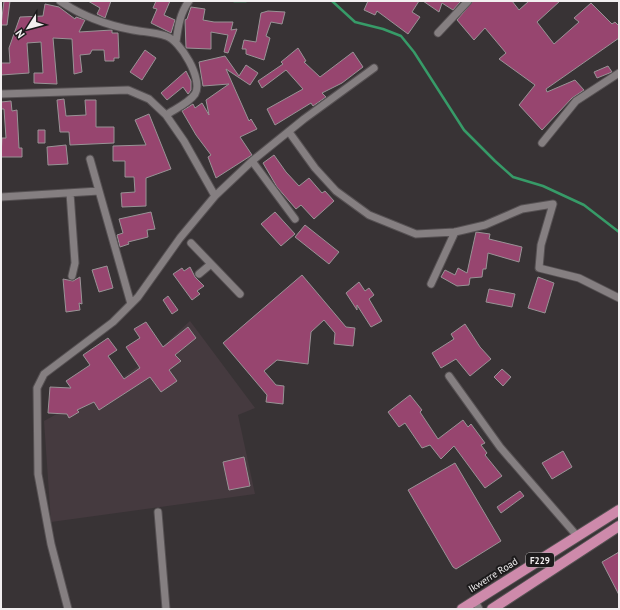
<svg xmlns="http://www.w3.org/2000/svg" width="620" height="610" viewBox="0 0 620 610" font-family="'PT Sans',sans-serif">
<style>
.built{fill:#453a3f}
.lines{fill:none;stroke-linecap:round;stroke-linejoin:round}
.stream{stroke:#379b68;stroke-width:2.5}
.building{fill:#97456f;stroke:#999396}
.minor-casing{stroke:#565153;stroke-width:9}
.primary-casing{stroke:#565153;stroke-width:12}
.minor{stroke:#857f81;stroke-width:7}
.primary{stroke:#ce8aab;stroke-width:10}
.labels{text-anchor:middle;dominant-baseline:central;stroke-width:4;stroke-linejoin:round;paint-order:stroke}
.shield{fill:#1d1b1c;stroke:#b2afb0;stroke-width:1}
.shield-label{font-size:9px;font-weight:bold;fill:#f2eff0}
.street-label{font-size:10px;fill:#f2eff0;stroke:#1d1b1c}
</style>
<rect width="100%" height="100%" fill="#383335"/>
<path class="built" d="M190,321l65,87 -17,7 17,79 -204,28 -7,-101 78,-43 31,-23z"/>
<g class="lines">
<path class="stream" d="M234,1h12
M332,1l23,21 28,7 18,7 13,16 50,78 31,31 18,16 30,9 41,19 35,27"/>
</g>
<path class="building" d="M4,1h6l-3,24h-6z
M88,1h23l-6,17 -8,-4 3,-6z
M156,1h14l-6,14 11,5 -4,13 -20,-10 6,-14 -4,-1z
M368,1h51l-7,11 8,5 -12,17 -31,-23 -2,4 -11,-5z
M423,1h38l-8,9 -11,-7 -3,9z
M473,1h39l7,9 10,-9h31l-23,21 17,22 25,-22 -5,-4 17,-15 21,21 3,-2 4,4v12l-73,51 1,3 28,-12 9,10 -12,8 -30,32 -23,-25 16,-20 -36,-26 7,-6 -21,-25 -11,12 -17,-20z
M45,4l14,3 16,12 1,-2 9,3 -6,12 33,-2v3h6l1,25h-5v3h-9l-1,-11h-12l-2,4 -10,1 2,17 -8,2 -2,-35 -19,-1 4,46 -23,-1v-10h9l-2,-31 -14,1 2,30 -28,2v-12h9l-1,-15 11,-31 23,-1z
M191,7l14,2 -2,11 11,2h19l-2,8 6,-1 -9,24 -4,-1 4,-17 -17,-3v17l-25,-1 -1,-28 2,-1z
M268,11l17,1 -3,12 -11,-2 -5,14 4,2 -6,22 -18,-6v-5h-4l2,-9 12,2 5,-29z
M298,48l8,13 -2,1 16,15 33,-25 10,15 -21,16 -20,10 4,4 -13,9 -2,-3 -36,22 -8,-16 36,-20 -17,-19 -24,18 -4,-7 25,-17 -2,-2z
M145,50l11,8 -14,22 -12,-8z
M225,56l14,20 7,-11 12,8 -8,12 -24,-16 23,52 2,-2 6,10 -17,8 12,18 -36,23 -8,-21 3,-2 -15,-20 -14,-24 11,-7 2,4 7,-5 7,12 -3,-15 23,-16 -26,2 -4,-24z
M608,66l4,6 -15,6 -3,-6z
M186,71l5,10v9l-3,4 -5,-7 -16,13 -6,-7z
M64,99l2,17 20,-1 -1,-15h11v27h18v16l-44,2 -1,-13h-9l-3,-32z
M11,101l1,10 5,-1 2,38h3v9h-21l1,-19h4l-2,-29h-3v-7z
M149,114l22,55 -25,9v28l-24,1 -1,-14 14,-1 -1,-15h-9v-16h-12v-15l33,-1 -11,-25z
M38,130h7v13h-7z
M66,145l2,19 -20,1 -1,-18z
M274,155l12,17 13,14 10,-8 13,15 3,-2 9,10 -20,18 -13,-14 -5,4 -19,-22 -14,-24z
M151,212l4,17 -8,1 1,7 -20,5 1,2 -9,3 -3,-12 6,-2 -4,-14z
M275,212l20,22 -14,12 -20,-22z
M305,225l34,27 -10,12 -34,-27z
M476,232l14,2 -1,5 33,8 -3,15 -31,-9 -2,16h-3l-1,8 -12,1 -1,7 -12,1 -16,-9 4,-7 10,5 3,-7 9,5z
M107,266l6,22 -14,4 -7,-22z
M190,267l5,10 9,9 -7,5 3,3 -8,6 -19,-26 9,-6 2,3z
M302,275l44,52 9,1 -2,18 -19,-2 1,-11 -11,-13 -13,12 -3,32 -31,-4 -13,11 12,14 8,1 -1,18 -17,-2 1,-7 -44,-52z
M80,277l2,27 -3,-1 1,7 -14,2 -3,-33 10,2z
M538,277l16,6 -9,30 -17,-5z
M359,282l6,9 4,-3 5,7 -5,4 13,22 -11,6 -14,-22v5l-11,-17z
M489,289l26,5 -3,13 -26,-5z
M168,296l10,14 -6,4 -9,-14z
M146,322l17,25 25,-20 8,11 -21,17 6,6 -12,9 8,11 -16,11 -11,-15 -51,33 -5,-8 -17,8 2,2 -10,6 -2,-4 -19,-1 2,-26 21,1 -5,-7 24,-16 -7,-10 25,-17 9,12 -9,6 16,23 16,-11 -14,-21 14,-9 -6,-9z
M465,324l15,23 11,12 -21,17 -14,-17 -15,9 -9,-15 22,-14 -3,-5z
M502,369l9,8 -8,9 -9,-9z
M410,395l12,15 -2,2 18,27 25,-19 5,7 3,-3 14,19 -4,2 6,8 -2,2 17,21 -17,12 -31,-42 -13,13 -11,-14 -8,3 -17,-25 -6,4 -11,-15z
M563,451l9,16 -20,12 -10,-16z
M244,457l6,29 -21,4 -6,-28z
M455,463l46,78 -45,28 -3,-2 -45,-77z
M520,491l4,5 -23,17 -4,-6z
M619,552v43l-17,-33z"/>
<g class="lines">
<defs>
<path id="minor" d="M60,1c22,15 46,24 73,29 10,2 22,2 33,6 14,4 38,44 29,58 -6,9 -20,15 -29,21
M438,33l30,-32
M176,42c2,-15 4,-29 13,-41
M1,94l127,-4 21,9 17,16 18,26 31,55
M289,132l26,36 21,23 33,24 47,19 39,-2 30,-7 37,-16 31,-5 -12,41 -2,23 40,10 40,20
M542,143l34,-42 43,-28
M90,159l41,145
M252,161l43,58
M70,193l5,70 -3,13
M1,197l98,-6
M191,243l49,51
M199,274l12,-10
M431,284l24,-52
M449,376l51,71 78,90
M158,512l8,97
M475,601l4,8
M68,609l-17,-65 -13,-70 -1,-86 7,-14 69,-52 25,-25 42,-59 35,-42 37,-35 52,-42 70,-51"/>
<path id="primary" d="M462,609l157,-99
M492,609l127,-83"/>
</defs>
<use href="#minor" class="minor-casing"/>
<use href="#primary" class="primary-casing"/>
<use href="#minor" class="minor"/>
<use href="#primary" class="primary"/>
</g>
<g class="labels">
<rect class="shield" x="526" y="553" width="28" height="14" rx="3"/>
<g class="shield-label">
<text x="540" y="560">F229</text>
</g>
<g class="street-label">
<text transform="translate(493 575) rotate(-32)">Ikwerre Road</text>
</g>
</g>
<rect width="620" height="610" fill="none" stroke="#f2eff0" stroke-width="4"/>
<g transform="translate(28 28) rotate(234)" stroke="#1d1b1c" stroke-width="3" paint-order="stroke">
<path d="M0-3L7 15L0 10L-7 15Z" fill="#f2eff0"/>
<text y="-6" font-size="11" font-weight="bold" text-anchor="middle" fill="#f2eff0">N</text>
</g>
</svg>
